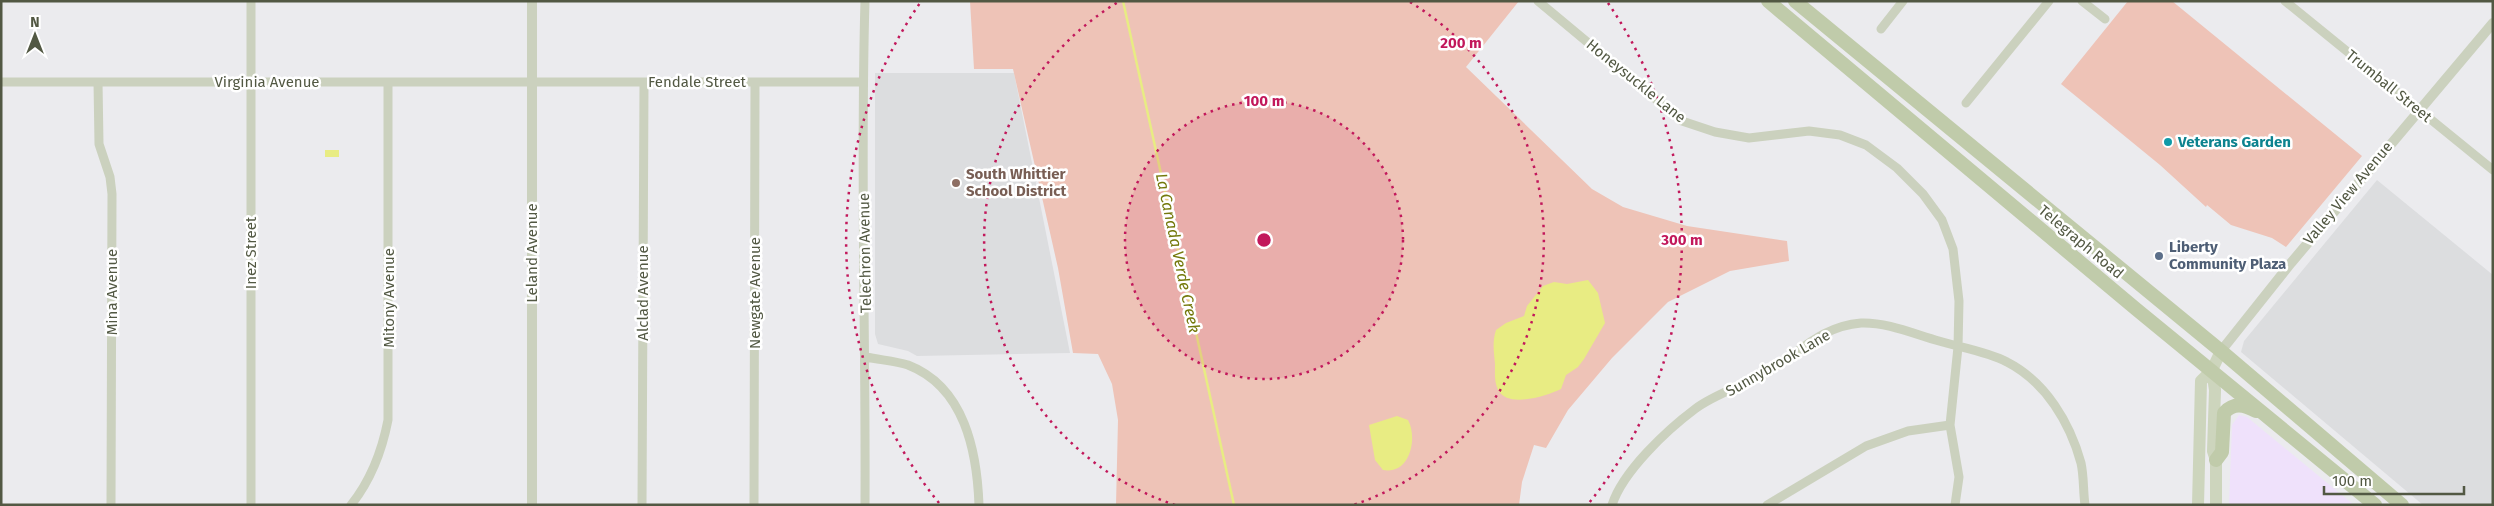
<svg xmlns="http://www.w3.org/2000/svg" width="2494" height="506" viewBox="0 0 2494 506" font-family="'Fira Sans',sans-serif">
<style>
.commercial{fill:#efe1fb}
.education{fill:#dcdddf}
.green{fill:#eec3b7}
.water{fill:#e8ec83}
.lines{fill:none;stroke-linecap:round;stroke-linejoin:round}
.stream{stroke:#e8ec83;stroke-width:2.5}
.minor{stroke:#cbd1be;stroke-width:9}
.tertiary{stroke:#cbd1be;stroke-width:10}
.secondary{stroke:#cdd5bd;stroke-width:12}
.primary{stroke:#c0cbaa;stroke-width:14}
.ring{fill:none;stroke:#c2185b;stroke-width:2.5;stroke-dasharray:2.5 5}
.culture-dot{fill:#0f9aa8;stroke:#fff;stroke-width:2}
.education-dot{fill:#8d6e63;stroke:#fff;stroke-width:2}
.service-dot{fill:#5c6f8a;stroke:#fff;stroke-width:2}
.labels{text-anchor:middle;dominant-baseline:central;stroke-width:5;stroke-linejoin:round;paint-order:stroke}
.street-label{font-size:15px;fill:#525843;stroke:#fff}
.culture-label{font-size:15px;font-weight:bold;fill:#0d838f;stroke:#fff;text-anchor:start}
.education-label{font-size:15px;font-weight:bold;fill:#785e54;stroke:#fff;text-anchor:start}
.service-label{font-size:15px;font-weight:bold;fill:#4e5e75;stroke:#fff;text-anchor:start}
.water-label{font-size:16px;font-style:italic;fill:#74790c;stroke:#fff}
.centre{fill:#c2185b;stroke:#fff;stroke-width:2.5}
.ring-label{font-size:15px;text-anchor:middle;font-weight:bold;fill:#c2185b;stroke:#fff;stroke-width:5;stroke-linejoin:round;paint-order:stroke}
</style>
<rect width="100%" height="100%" fill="#ebebee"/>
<path class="commercial" d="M2239,415l8,2 107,88h-125l3,-80z"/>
<path class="education" d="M875,73h139l56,280 -153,3 -9,-5 -30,-7 -3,-10z
M2377,180l116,95v230h-70l-182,-153 3,-11z"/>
<path class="green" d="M970,1h549l-53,66 126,122 31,18 64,19 100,15 2,20 -59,10 -62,31 -56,56 -44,52 -22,38 -12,-3 -12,37 -3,23h-403l2,-85 -6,-36 -14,-30 -25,-1 -15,-85 -45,-199h-39z
M2128,1h44l190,155 -76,91 -14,-9 -41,-13 -24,-20 -1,2 -46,-42 -99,-81z"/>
<path class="water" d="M325,150h14v7h-14z
M1588,280l10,13 7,30 -21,36 -6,8 -12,8 -5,14c-14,7 -53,19 -62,2 -5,-8 -4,-18 -4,-27 -1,-12 -3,-22 1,-34l10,-7 18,-7 3,-10 16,-20 11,-4 13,2z
M1397,416l11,4c10,18 2,55 -25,50l-8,-10 -6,-35z"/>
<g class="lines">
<path class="stream" d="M1123,1l111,504"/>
<path class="minor" d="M865,1c-5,168 1,336 0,504
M1538,1l144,120 33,11 34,6 60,-7 31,4 26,10 31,23 26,26 19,26 11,29 6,52 -1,46 -8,78 9,52 -4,28
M2082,1l23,18
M2285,1l208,169
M1881,29l22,-28
M1,82h861
M98,82l1,62 11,33 2,17 -1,311
M1966,103l83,-102
M866,357c14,3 29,4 42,8 57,22 69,87 71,140
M251,505v-504
M351,505c20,-25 31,-54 37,-85v-338
M642,505l2,-423
M754,505l1,-423
M1612,505c11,-34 55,-75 83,-96 21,-16 51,-24 74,-38 31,-19 53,-45 92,-48 26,-1 53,11 78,18 20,6 50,11 68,21 39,20 63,61 74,101 3,13 2,28 4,42
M1767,505l99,-59 42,-15 42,-6"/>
<path class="tertiary" d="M2221,351l70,-88 202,-240
M532,505v-504"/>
<path class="secondary" d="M2212,370l3,20 -2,61 3,9v45
M2198,505l3,-124 11,-11 9,-19"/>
<path class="primary" d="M1768,1l368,308 239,196
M1795,1l426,350 181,154
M2216,460l6,-8 2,-39c10,-11 20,-8 32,-2"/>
</g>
<circle cx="1264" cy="240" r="139" fill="#c2185b" fill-opacity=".12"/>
<g class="ring">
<circle cx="1264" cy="240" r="139"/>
<path d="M1175 505A279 279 0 0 1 1118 2M1410 2A279 279 0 0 1 1353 505"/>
<path d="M939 503A418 418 0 0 1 920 3M1608 3A418 418 0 0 1 1589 503"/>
</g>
<circle class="culture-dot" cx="2168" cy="142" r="5"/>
<circle class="education-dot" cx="956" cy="183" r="5"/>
<circle class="service-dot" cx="2159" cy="256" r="5"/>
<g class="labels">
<g class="street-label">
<text transform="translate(1636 81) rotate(39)">Honeysuckle Lane</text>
<text x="267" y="82">Virginia Avenue</text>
<text x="697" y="82">Fendale Street</text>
<text transform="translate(2389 86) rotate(39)">Trumball Street</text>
<text transform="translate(2348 193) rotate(-50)">Valley View Avenue</text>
<text transform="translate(2081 242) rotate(40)">Telegraph Road</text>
<text transform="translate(251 253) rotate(-90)">Inez Street</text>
<text transform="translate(532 253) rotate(-90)">Leland Avenue</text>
<text transform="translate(865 253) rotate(-91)">Telechron Avenue</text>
<text transform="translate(112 292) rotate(-90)">Mina Avenue</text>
<text transform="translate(643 293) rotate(-90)">Alclad Avenue</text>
<text transform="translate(755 293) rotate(-90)">Newgate Avenue</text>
<text transform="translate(389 298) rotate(-90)">Mitony Avenue</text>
<text transform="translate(1778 363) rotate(-30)">Sunnybrook Lane</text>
</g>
<g class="culture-label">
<text x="2178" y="142">Veterans Garden</text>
</g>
<g class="education-label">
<text x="966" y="174">South Whittier<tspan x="966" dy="17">School District</tspan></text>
</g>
<g class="service-label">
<text x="2169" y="247">Liberty<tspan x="2169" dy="17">Community Plaza</tspan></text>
</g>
<g class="water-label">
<text transform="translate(1178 253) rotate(78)">La Canada Verde Creek</text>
</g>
</g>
<circle cx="1264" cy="240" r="8" class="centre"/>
<g class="ring-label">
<text x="1461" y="48">200 m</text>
<text x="1264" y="106">100 m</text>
<text x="1682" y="245">300 m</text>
</g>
<rect width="2494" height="506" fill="none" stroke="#525843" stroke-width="5"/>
<g transform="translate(35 35)" stroke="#ffffff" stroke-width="4" paint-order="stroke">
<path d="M0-4L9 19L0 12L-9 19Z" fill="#525843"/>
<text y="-8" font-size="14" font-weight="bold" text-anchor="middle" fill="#525843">N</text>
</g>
<path d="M2324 486v8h140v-8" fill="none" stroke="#525843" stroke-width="2.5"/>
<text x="2332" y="486" font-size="15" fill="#525843" stroke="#ffffff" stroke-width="4" paint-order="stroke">100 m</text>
</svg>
